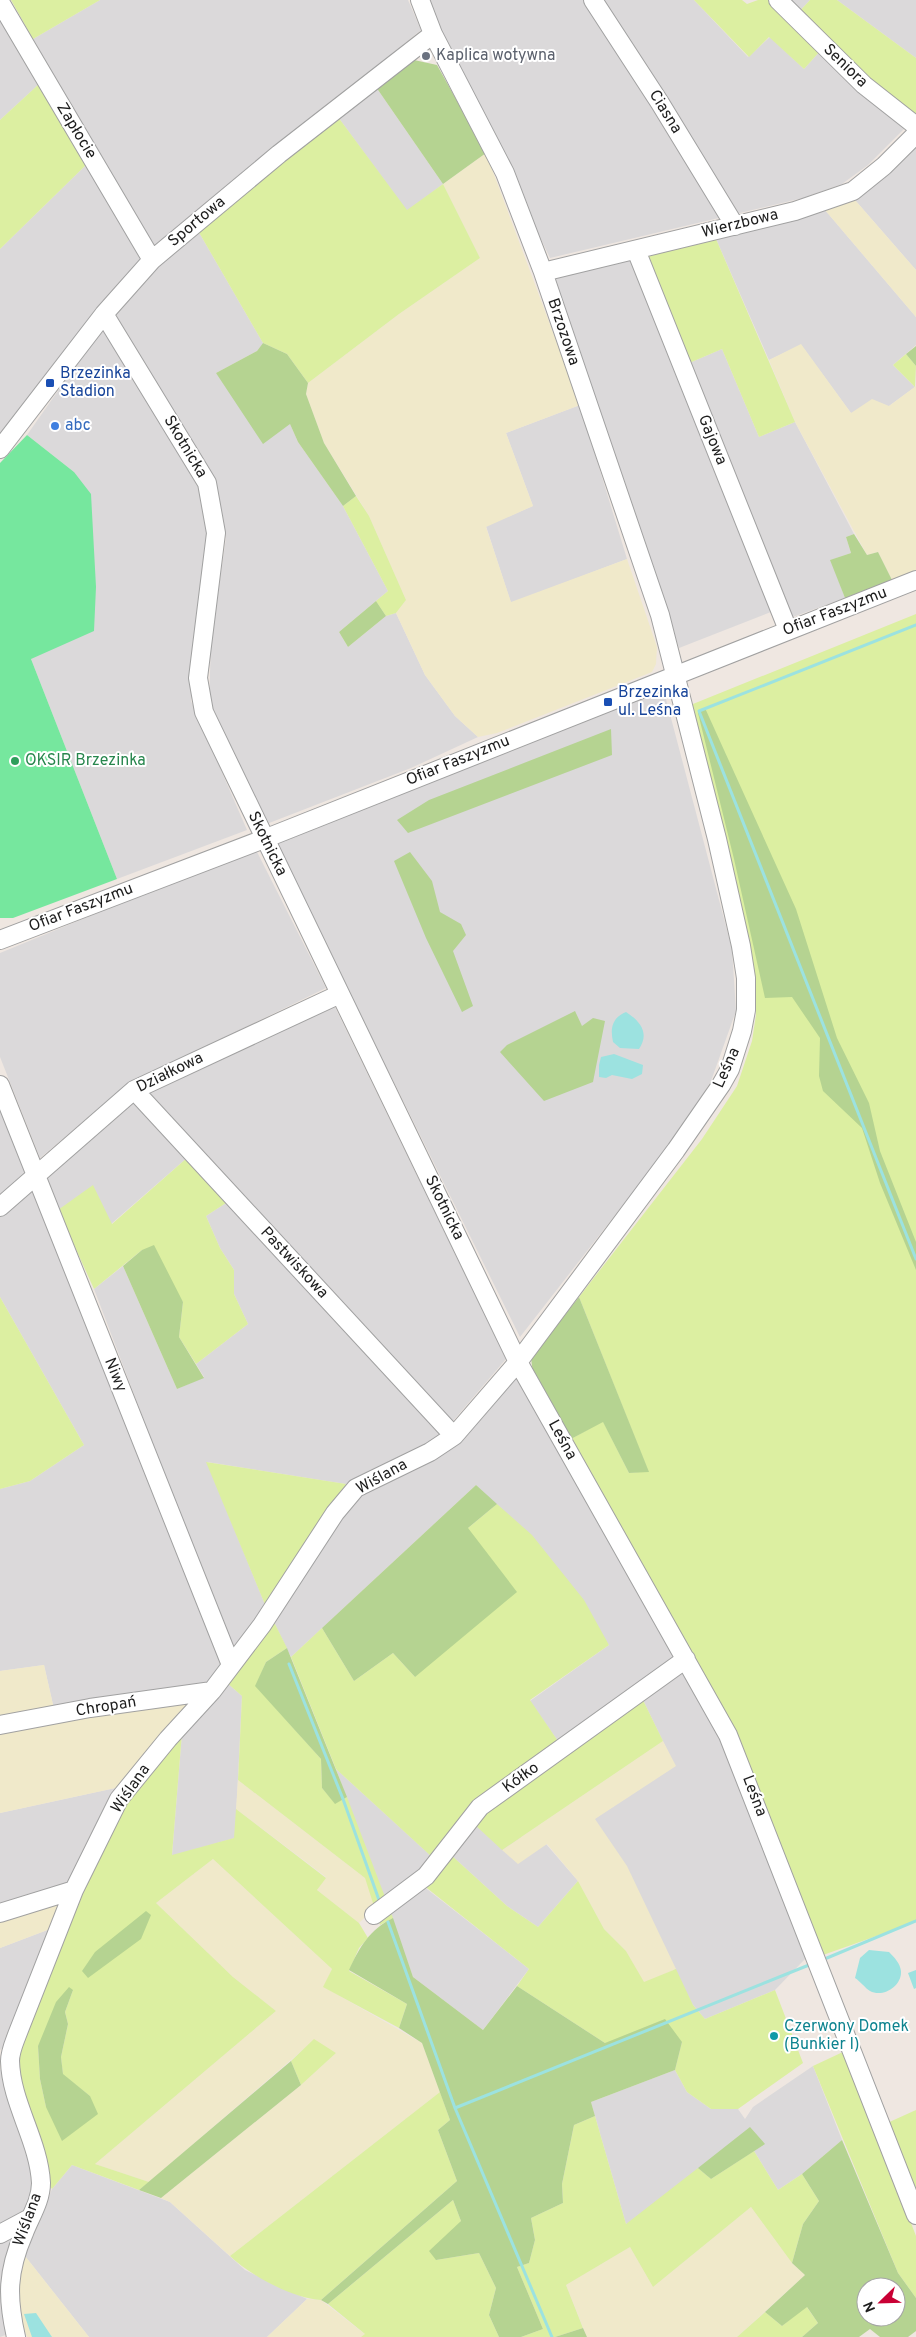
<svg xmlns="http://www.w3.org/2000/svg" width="916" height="2337" viewBox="0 0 916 2337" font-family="Overpass,sans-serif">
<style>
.residential{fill:#dbd9da}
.farmland{fill:#f0e9ca}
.grass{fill:#dcefa1;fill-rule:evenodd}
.forest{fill:#b5d391;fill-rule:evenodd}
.pitch{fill:#76e79e}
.water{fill:#9ce2e0}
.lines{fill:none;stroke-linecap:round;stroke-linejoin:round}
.stream{stroke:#9ce2e0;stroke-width:3}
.minor-casing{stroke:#a1a1a1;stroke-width:20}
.minor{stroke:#fff;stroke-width:18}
.worship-dot{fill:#6b7280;stroke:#fff;stroke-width:2}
.transit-dot{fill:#1a4fb4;stroke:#fff;stroke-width:2}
.shop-dot{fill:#3f7fe0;stroke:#fff;stroke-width:2}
.leisure-dot{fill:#2e9e5b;stroke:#fff;stroke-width:2}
.culture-dot{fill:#0f9aa8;stroke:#fff;stroke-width:2}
.labels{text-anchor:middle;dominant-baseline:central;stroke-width:4;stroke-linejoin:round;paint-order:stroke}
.worship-label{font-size:16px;fill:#5b616d;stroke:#fff;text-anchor:start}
.street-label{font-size:16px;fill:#1d1d1d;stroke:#fff}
.transit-label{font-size:16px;fill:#164399;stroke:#fff;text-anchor:start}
.shop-label{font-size:16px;fill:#366cbe;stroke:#fff;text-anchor:start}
.leisure-label{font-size:16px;fill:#27864d;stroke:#fff;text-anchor:start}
.culture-label{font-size:16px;fill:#0d838f;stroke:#fff;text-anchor:start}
</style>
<rect width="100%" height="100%" fill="#efe7e1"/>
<path class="residential" d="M100,0h308l13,30 -266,219 -122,-210z
M427,0h267l54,57 22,-20 34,32 17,-19 86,76 -39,39 -26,19 -39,14 -253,60z
M776,0h34l-13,14z
M837,0h79v58z
M0,16l39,68 -39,36z
M376,87l67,97 -36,27 -69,-94z
M916,144v126l-61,-70 43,-37z
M88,163l56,95 -144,180v-189z
M825,210l91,107v28l-23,20 22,22 -26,19 -38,7 -50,-68 -32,15 -53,-121z
M197,229l66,114 -6,8 -41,22 74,51 8,18 45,64 45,85 -49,41 9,15 38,-31 10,-3 29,62 30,41 23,21 -67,31 -147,57 -55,-121 2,-62 15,-104 -11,-54 -101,-172 46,-52z
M634,254l142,356 -97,38 -125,-370z
M102,328l98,162 10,42 -19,169 56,129 -130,49 -86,-220 43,-187 -47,-37z
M722,349l37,88 36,-15 59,112 -8,3 5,16 -20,7 14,38 -55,20 -103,-254z
M580,405l47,154 -116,44 -25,-77 47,-20 -27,-73z
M662,684l70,265 4,62 -25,70 -32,52 -159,204 -246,-497z
M255,848l71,140 -197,96 -89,74 -40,-101v-104z
M335,1007l171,352 -53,62 -309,-329z
M132,1097l56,60 -77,67 -53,-14 -15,-36z
M0,1101l29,73 -29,25z
M33,1184l187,469 2,14 -17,20 -151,22 -10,-44 -44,6v-182l30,-8 54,-36 -84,-148v-84z
M226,1203l220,231 -100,50 -139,-22 59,145 -34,45 -138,-363 29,-23 54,123 27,-12 -8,-13 52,-40 -14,-30v-24l-14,-22 -14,-32z
M517,1371l163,287 -120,86 -30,-43 79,-56 -133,-160 -185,172 -19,-39 66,-101 27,-29 58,-28z
M684,1666l48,89 74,203 -31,32 -70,29 -12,-14 -99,-186 81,-53 -33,-68z
M226,1682l16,14 -7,142 -63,18 10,-123z
M336,1769l106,97 -19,20 106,83 -46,61 -70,-53z
M120,1787l-54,110 -66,22v-106z
M474,1824l72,20 32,37 -40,46 -31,-21 -56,-51z
M50,1929l-47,119 -3,2v-102z
M813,2066l29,74 -40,34 -24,16 -24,-39 11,-7 -139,80 -35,-122 84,-32 12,22 24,17h27l7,10 8,-12z
M7,2067l27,104 -6,38 -25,65 -2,28 7,32 -8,3v-267z
M72,2165l98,37 75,68 62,29 -40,38h-178l-64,-81 27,-67z"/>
<path class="farmland" d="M486,153l94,252 -74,28 27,73 -47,21 25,75 116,-43 30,88 -1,17 -4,8 -155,61 -19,4 -23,-21 -30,-41 -29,-62 10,-13 -37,-84 -45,-73 -18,-49 2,-11 91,-69 81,-56 -37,-74z
M855,200l61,70v47l-91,-107z
M801,344l50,69 21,-14 17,7 27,-20v184l-24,10 -14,-28 -11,3 -72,-133 -26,-62z
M44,1665l10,44 143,-10 -77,88 -120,26v-142z
M663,1741l13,25 -81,53 32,47 49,103 -32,14 -18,-32 -22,-22 -26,-48 -31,-37 -29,20 -16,-14z
M238,1780l127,98 11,29 -17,16 -42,-33 9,-13 -90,-68z
M213,1859l119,110 -8,18 98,56 18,49 -210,164 -60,-54 -9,-4 140,-113 35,-32 -22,-13 -165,142 -54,-18 181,-153 -43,-34 -77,-74z
M66,1897l-16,32 -50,19v-29z
M751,2207l41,56 13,12 -68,62h-150l-21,-52 64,-38 23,40z
M25,2256l64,81h-62l-12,-34v-32z
M307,2299l14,1 45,35 -5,2h-94z"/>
<path class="grass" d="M11,0h89l-67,39z
M694,0h48l5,4 11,-4h15l48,50 -17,19 -35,-32 -20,20z
M810,0h27l79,58v60l-46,-34 -73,-70z
M39,84l49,79 -88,86v-129z
M338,117l69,93 36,-26 37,74 -81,56 -91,69 -21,-29 -24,-11 -66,-114z
M716,239l79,183 -36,15 -37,-88 -35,15 -42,-108z
M906,354l10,12 -1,21 -22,-22z
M356,496l13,20 37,84 -10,13 -10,3 -10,-15 12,-10 -45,-85z
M916,614v1308l-93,33 -83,-213 -169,-303 32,-18 26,52 19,-2 -69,-174 123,-158 35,-53 15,-45 4,-26 -6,-66 -62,-243z
M188,1157l38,46 -20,13 14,32 14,22v24l14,30 -52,40 -17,-27 4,-35 -41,-52 -48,39 -36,-79 35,-25 19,39z
M0,1297l84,148 -54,36 -30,8z
M206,1462l140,22 -80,123z
M497,1504l35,31 52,65 25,45 -79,55 30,44 -128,113 -96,-88 -45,-112 31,-29 32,53 39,-28 22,24 53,-149z
M272,1618l15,30 -21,14 -10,24 65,73 1,29 13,15 12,-6 46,121 -13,7 -15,-47 -127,-98 4,-84 -16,-14z
M642,1698l21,43 -161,109 -28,-26 11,-16z
M182,1733l-10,122 62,-17 2,-29 90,69 -9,12 42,33 9,15 -9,10 -10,23 58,33 -8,24 -76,-41 9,-18 -119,-110 -57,44 77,74 43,34 -181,153 54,18 -10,8 -67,-25 -20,24 -6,-8 -32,-123 67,-170 45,-85zM73,1990l-8,22 3,12 -7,33 2,18 27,21 -44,11 -6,-28 -2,-33z
M451,1855l56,51 31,21 40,-46 26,48 22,22 18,31 32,-13 17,36 12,14 70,-29 28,73 -65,46h-27l-24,-17 -12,-22 7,-28 -77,1 -88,-57 12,-17 -106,-84z
M314,2039l22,14 -35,32 -10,-24z
M845,2051l71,185v62l-18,-25 -85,-207z
M440,2092l10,28 -12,10 19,51 -136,119c-29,-2 -70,-24 -91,-44z
M916,2110v93l-31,-79z
M595,2116l31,108 72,-56 13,11 43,-28 24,39 24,-16 17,27 -16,23 -11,39 -41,-56 -98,80 -23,-40 -64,38 17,43 -28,9h-34l22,-8 -26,-62 12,-4 6,-23 -4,-22 32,-15 -1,-19 12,-59z
M453,2200l8,21 -25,39 43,-7 17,35 -7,27 10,22h-138l4,-3 -37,-30z
M806,2306l12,17 -16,14h-65l28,-25 17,14z"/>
<path class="forest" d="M414,60l23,5 49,88 -43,31 -67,-97z
M263,343l24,11 21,29 -2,11 18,49 32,53 -13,10 -45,-64 -8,-18 -27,20 -47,-71 41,-22z
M916,346v20l-10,-12z
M854,534l13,21 11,-3 14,28 -47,18 -15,-38 21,-7 -5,-16z
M376,601l10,15 -38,31 -9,-15z
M705,708l91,201 41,129 32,65 11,48 36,91v28l-36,-87 -18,-55 -39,-37 -4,-15 1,-38 -28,-41 -27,1 -31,-139 -36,-146z
M611,729l1,26 -204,78 -11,-13 32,-20z
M410,852l22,29 8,31 21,12 5,11 -13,16 20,55 -11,6 -36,-74 -32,-77z
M575,1011l7,15 11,-8 12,3 -12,61 -49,19 -44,-49 7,-7z
M154,1245l29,57 -4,35 25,41 -27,11 -54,-123 19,-16z
M579,1297l70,175 -20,1 -26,-51 -32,17 -38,-66 -2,-15z
M476,1485l21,19 -29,24 49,64 -102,85 -22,-24 -39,28 -32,-53z
M287,1648l60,149 -12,7 -13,-16 -1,-29 -66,-73 11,-24z
M146,1911l5,4 -10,24 -53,39 -6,-7 13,-19z
M393,1918l20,59 70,53 34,-44 88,57 60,-24 17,23 -7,28 -84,32 4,14 -21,9 -12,59 1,19 -32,15 4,22 -6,23 -12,4 26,62 -22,8h-22l-10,-22 7,-27 -17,-35 -43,7 -7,-9 32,-30 -8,-21 -125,104 -7,-4 136,-119 -19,-51 12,-10 -28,-77 -23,-15 8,-24 -58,-34c10,-22 21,-41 44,-52z
M69,1987l4,3 -8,22 3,12 -7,33 2,17 27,22 8,18 -36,27 -16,-34 -6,-28 -2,-33 18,-44z
M291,2061l10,24 -140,113 -22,-8z
M750,2127l15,17 -54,35 -13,-11z
M842,2140l56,133 18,25v33l-8,6h-28l-10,-8 -11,8h-57l16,-14 -11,-16 -25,19 -17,-14 40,-37 -13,-12 11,-39 16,-23 -17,-27zM866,2287h30v30h-30z
M583,2328l4,9h-32z"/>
<path class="pitch" d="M27,435l47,37 17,22 5,93 -2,44 -63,28 86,220 -104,39h-13v-455z"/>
<path class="water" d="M626,1012c14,9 24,21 13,37l-19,-1 -7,-6c-3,-14 -1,-24 13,-30z
M614,1054l29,11 -1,9 -10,5 -20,-4 -6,3 -7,-1v-12l2,-8z
M869,1950l20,2c5,5 11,11 12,19 1,15 -18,27 -31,20 -5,-3 -10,-10 -15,-13l5,-20z
M916,1970v18l-2,1 -6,-16z
M36,2313l16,24h-20l-8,-23z"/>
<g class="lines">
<path class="stream" d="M916,625l-217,86 217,548
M289,1664l54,135 36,101
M388,1922l67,186 97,229
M827,1958l89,-37
M455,2108l354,-143"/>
<defs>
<path id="minor" d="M420,0l13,34 72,139 38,99 117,343 57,224 24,107 5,32v32l-4,21 -12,38 -9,16 -45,65 -158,212 210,373 188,480
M593,0l67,103 75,123
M778,0l86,85 52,41
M0,2l152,258
M636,250l152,380
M543,272l252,-61 58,-20 31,-25 32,-32
M0,449l104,-135 48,-54 127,-106 154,-120
M0,940l264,-101 652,-259
M0,1085l231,580
M134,1090l320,346
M0,1207l134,-117 206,-96
M0,1725l90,-17 122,-17
M0,1913l74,-23
M374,1915l52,-39 54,-69 206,-148
M0,2234l30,-16
M16,2337c-9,-40 -9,-65 8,-104 6,-16 17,-32 17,-50 -2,-42 -30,-80 -31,-122 0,-9 4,-18 7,-26l57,-145 45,-91 49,-60 44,-48 50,-66 73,-112 21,-25 74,-36 24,-16 64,-74 -314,-650 -6,-34 18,-145 -9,-50 -103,-169"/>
</defs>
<use href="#minor" class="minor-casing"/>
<use href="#minor" class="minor"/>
</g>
<circle class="worship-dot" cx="426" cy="56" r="5"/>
<g class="transit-dot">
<rect x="45" y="378" width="10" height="10" rx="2.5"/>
<rect x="603" y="697" width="10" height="10" rx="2.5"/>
</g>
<circle class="shop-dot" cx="55" cy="426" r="5"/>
<circle class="leisure-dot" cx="15" cy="761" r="5"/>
<circle class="culture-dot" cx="774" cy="2036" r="5"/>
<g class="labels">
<g class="worship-label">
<text x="436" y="56">Kaplica wotywna</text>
</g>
<g class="street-label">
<text transform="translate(845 66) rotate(44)">Seniora</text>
<text transform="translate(665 112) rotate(58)">Ciasna</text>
<text transform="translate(76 131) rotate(59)">Zapłocie</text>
<text transform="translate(197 222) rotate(-40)">Sportowa</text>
<text transform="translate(740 224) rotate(-14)">Wierzbowa</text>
<text transform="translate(563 332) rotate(71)">Brzozowa</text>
<text transform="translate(712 440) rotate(68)">Gajowa</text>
<text transform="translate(185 447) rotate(59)">Skotnicka</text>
<text transform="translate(835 612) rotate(-21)">Ofiar Faszyzmu</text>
<text transform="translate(458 761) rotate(-22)">Ofiar Faszyzmu</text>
<text transform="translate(267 844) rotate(64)">Skotnicka</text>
<text transform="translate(81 908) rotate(-21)">Ofiar Faszyzmu</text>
<text transform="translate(727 1068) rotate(-66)">Leśna</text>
<text transform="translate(170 1073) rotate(-26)">Działkowa</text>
<text transform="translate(444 1208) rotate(64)">Skotnicka</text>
<text transform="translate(294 1263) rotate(47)">Pastwiskowa</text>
<text transform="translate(115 1375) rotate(68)">Niwy</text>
<text transform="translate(562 1440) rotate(61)">Leśna</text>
<text transform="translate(382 1477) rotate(-29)">Wiślana</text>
<text transform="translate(106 1707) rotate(-9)">Chropań</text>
<text transform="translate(521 1778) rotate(-36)">Kółko</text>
<text transform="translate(131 1789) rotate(-55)">Wiślana</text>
<text transform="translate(754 1796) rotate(69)">Leśna</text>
<text transform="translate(28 2220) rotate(-70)">Wiślana</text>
</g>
<g class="transit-label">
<text x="60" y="374">Brzezinka<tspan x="60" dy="18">Stadion</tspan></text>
<text x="618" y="693">Brzezinka<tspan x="618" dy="18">ul. Leśna</tspan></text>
</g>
<g class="shop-label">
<text x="65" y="426">abc</text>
</g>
<g class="leisure-label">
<text x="25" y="761">OKSIR Brzezinka</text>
</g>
<g class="culture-label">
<text x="784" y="2027">Czerwony Domek<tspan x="784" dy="18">(Bunkier I)</tspan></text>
</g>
</g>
<g transform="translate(881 2302) rotate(247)"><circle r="24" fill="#ffffff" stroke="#a5a5a5"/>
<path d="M0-4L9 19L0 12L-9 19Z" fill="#c90034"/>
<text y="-8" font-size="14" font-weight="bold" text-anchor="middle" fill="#1d1d1d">N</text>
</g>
</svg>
